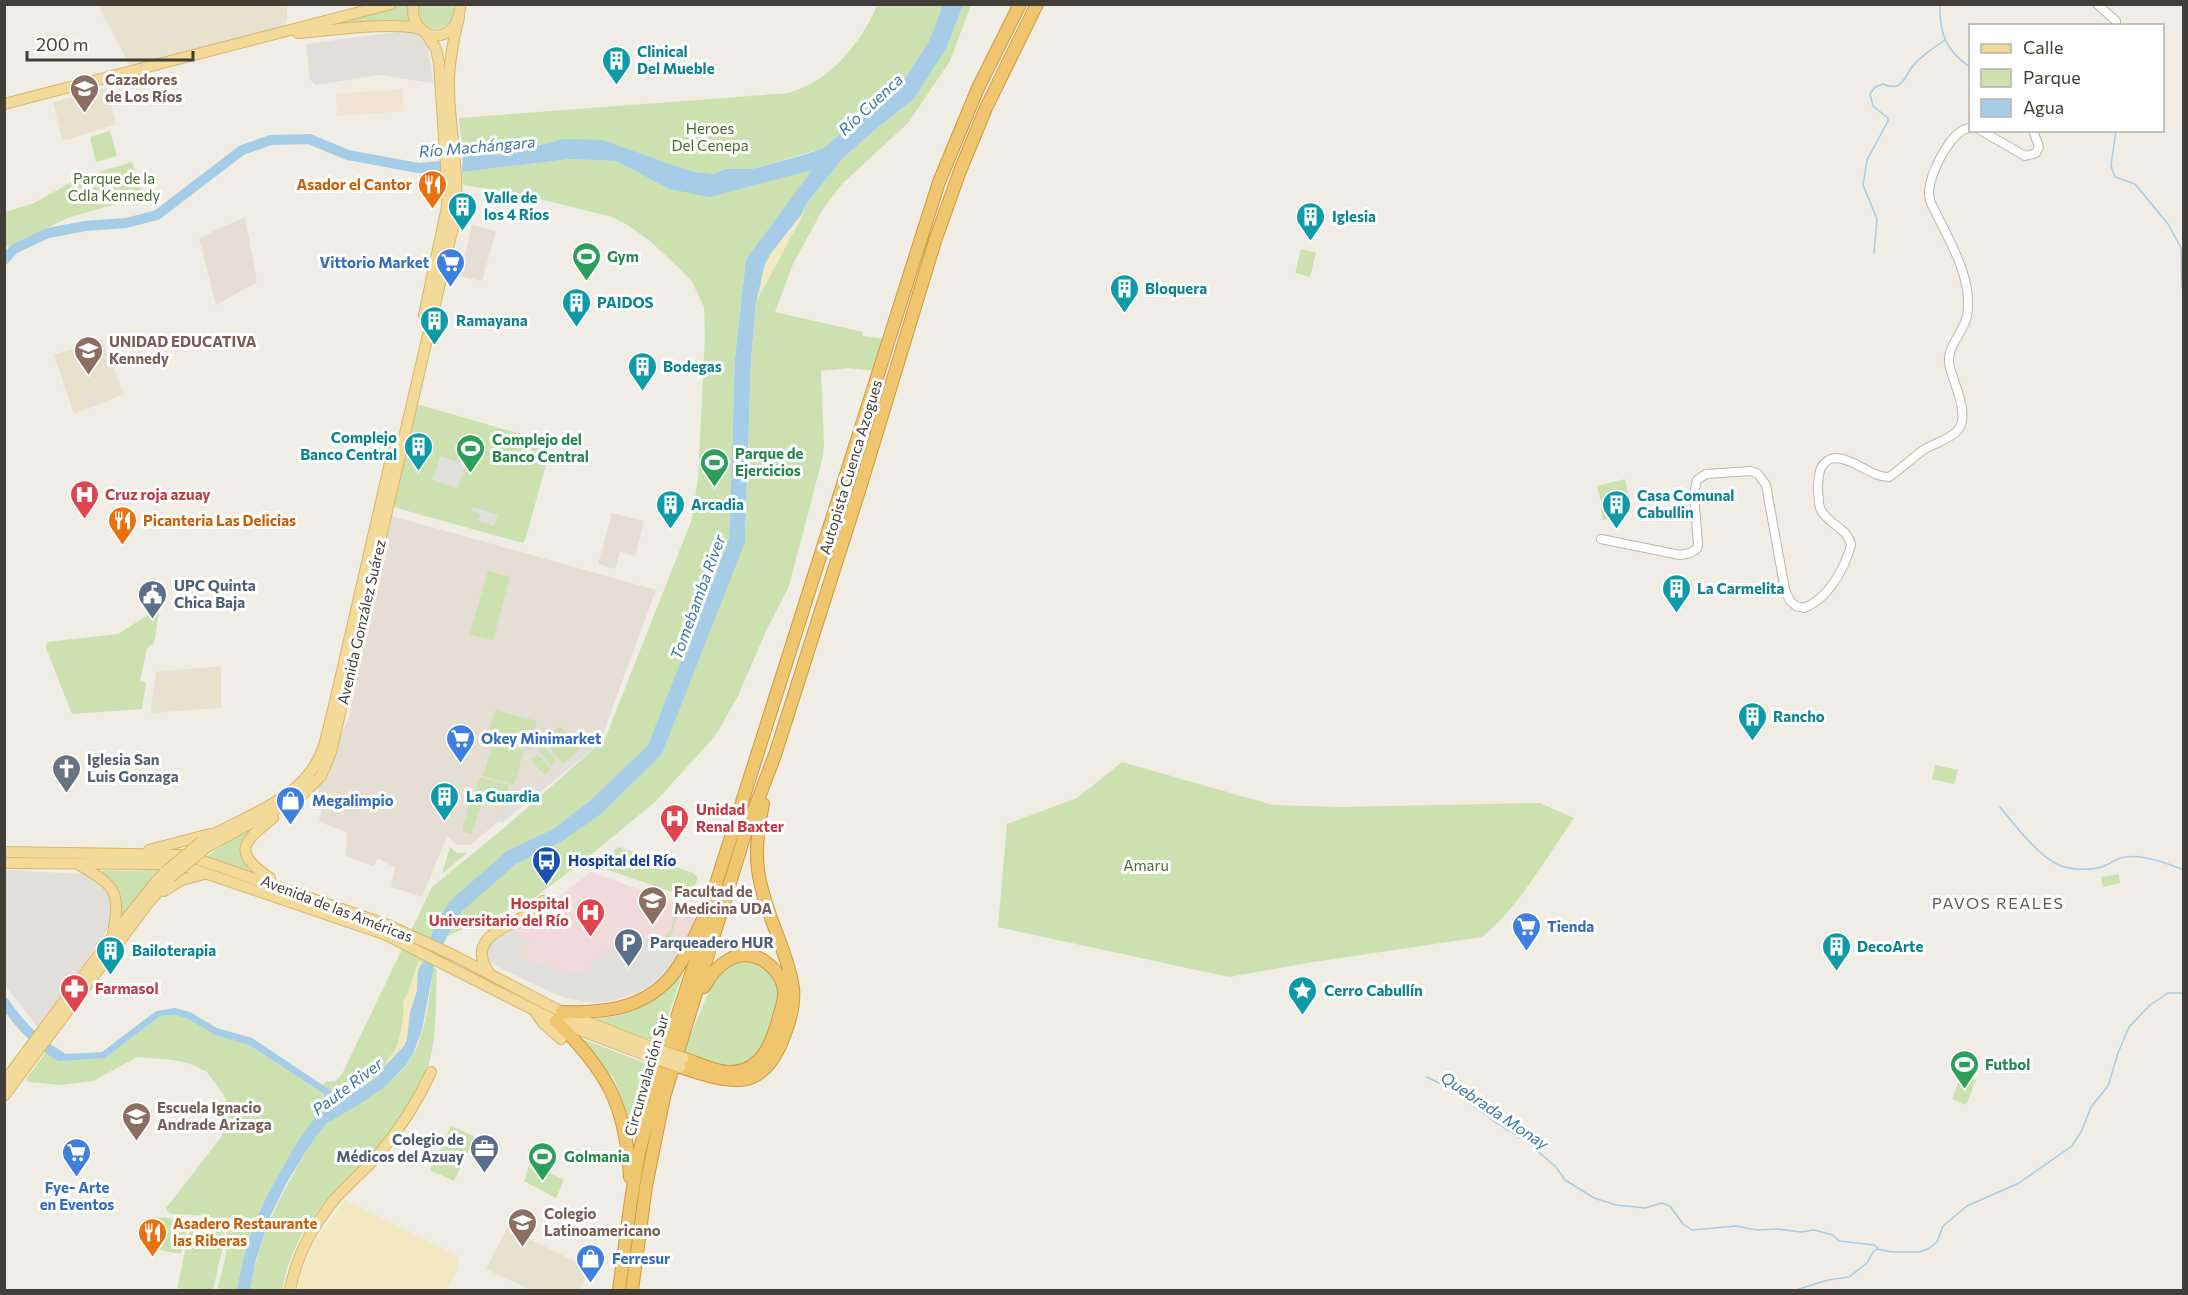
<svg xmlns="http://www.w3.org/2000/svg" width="2188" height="1295" viewBox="0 0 2188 1295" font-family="Commissioner,sans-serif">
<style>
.residential{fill:#e4ded3}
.commercial{fill:#f1e3d1}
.industrial{fill:#e2ded9}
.education{fill:#e8e1cf}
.medical{fill:#f0dbd8}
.green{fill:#cbe1b0}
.sand{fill:#f2e8c2}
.parking{fill:#e1dfdc}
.water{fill:#a5cde8}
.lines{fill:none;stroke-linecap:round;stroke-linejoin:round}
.stream{stroke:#a5cde8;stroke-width:1.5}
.river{stroke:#a5cde8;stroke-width:10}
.minor-casing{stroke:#bdb7ab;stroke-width:10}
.major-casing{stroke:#d7b76b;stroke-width:12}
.highway-casing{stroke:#cd9a41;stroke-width:14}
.minor{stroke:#fff;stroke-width:8}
.major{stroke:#f4da99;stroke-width:10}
.highway{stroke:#efc570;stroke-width:12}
.major-bridge-casing{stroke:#d7b76b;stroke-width:12;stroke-linecap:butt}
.major-bridge{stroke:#f4da99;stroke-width:10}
.labels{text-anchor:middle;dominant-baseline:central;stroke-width:6;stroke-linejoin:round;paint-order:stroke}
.culture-label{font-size:15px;font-weight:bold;fill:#0d838f;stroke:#fff;text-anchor:start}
.education-label{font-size:15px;font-weight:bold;fill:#785e54;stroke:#fff;text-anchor:start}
.park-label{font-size:15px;fill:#466d2e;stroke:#fff}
.food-label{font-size:15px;font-weight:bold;fill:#c56008;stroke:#fff;text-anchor:start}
.leisure-label{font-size:15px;font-weight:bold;fill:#27864d;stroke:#fff;text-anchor:start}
.shop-label{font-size:15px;font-weight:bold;fill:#366cbe;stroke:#fff;text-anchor:start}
.street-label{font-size:15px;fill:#423d35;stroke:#fff}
.health-label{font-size:15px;font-weight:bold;fill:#be3a42;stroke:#fff;text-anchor:start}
.service-label{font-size:15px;font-weight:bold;fill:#4e5e75;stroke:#fff;text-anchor:start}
.worship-label{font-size:15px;font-weight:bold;fill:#5b616d;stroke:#fff;text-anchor:start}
.transit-label{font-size:15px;font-weight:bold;fill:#164399;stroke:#fff;text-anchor:start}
.water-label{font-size:16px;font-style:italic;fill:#3976a2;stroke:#fff}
.neighbourhood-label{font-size:16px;letter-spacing:1.5px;fill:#635a4d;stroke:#fff}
</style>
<rect width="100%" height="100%" fill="#f0ede4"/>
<path class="residential" d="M245,217l12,65 -41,23 -17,-67z
M472,225l24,6 -14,50 -22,-5z
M612,513l32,8 -9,35 -15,-4 -5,17 -17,-5z
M392,516l264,74 -54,146 -132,109h-13l-10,-9 -25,61 -31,-10 4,-20 -17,-8 -5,7 -27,-10 1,-24 -28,-10 4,-17 -5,-16 31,-72 40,-198z"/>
<path class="commercial" d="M403,89l1,22 -67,5 -1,-22z"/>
<path class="industrial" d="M410,30l17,9 6,44 -54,-8 -64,10 -5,-6 -4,-35z
M4,870l80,4 13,4 14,16 3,22 -10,19 -65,94 -34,-44z"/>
<path class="education" d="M98,5h189v16l-8,7 -149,38z
M107,88l9,36 -49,16 -5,-1 -9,-37z
M102,339l22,55 -50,20 -20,-59z
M221,666v42l-71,5 6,-41z
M507,1228l83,41 -11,21h-48l-45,-21z"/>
<path class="medical" d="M591,872l107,39 -15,37 -20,27 -11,9 -23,12 -22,6 -14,1 -28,-5 -73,-34 -2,-24 44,-24z"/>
<path class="green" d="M403,5h7l2,18 -94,5z
M419,5h34c7,31 -42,32 -34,0z
M877,5h66l-14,36 -31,49 -43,30 -31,28 -72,21h-27l-11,5 -19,-2 -132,-33 -63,16 -37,-1 -4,-36 330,-25c10,-4 22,-8 30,-14 26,-18 47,-46 58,-74z
M963,5h8l-21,56 -42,62 -66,61 -19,25 -30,55 -18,48 88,20v4l23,3 -10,32 -28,-3 -27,3 3,73 -1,12 -34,130 -23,45 -28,65 -22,39 -61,67 -68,56 -57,43 -83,35 15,-25 17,-16 37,-31 45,-22 101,-88 84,-226 5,-168 5,-58 9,-38 36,-49 6,-12 35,-44 35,-31 37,-29 32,-50z
M110,131l7,25 -21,6 -6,-25z
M570,159l46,2 53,28 75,-1 69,-19 -67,90 -11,99 -6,181 -81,207 -57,54 -38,29 -46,22 -73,77 -36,125c-7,8 -13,15 -19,23 -10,11 -28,20 -42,26l-16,-15 6,-6c7,2 10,-1 15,-7l90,-187 72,-59 101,-89 87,-220 6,-41 7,-141 -1,-30 -12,-25 -13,-14 -29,-27 -24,-17 -14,-7 -92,-23 -56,-9 -3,-5 1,-8z
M132,162l11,34 -75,22 -63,30v-36l29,-9 43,-24z
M1301,249l15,4 -6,24 -15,-4z
M420,405l132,38 -26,94 -3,6 -130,-36 23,-101z
M1625,479l4,18 -27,7 -5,-18z
M1622,505l2,11 -21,4 -2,-11z
M488,571l22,6 -17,63 -23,-6z
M156,610l3,4 -5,29 -7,5 -7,33 6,1 -4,27 -70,5 -26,-66 1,-6 71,-8z
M495,710l42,11 -8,28 -42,-11z
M560,726l20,23 -17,15 -20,-24z
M493,742l31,8 -10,35 -31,-9z
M543,745l13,15 -5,5 -13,-15z
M538,755l13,14 -7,6 -13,-15z
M1122,762l151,43 67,2 200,-4 34,15c-26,37 -57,92 -92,119l-169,25 -84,15 -231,-50 9,-103 70,-26z
M1935,765l23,5 -4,14 -22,-5z
M479,777l30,8 -3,14 -30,-8z
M472,793l11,3 -11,38 -10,-3z
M257,826l-15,31 8,15 -46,-14 31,-21z
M450,847l7,6h10l-25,21z
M618,847l75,26 5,5 -9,20 -89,-31 -1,-3z
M161,869l-41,50c2,-24 -1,-35 -21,-47l6,-2 23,1z
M2119,874l1,9 -17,4 -2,-10z
M676,908l4,1 -11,32 -3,-2 -4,4h-3l12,-14z
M749,960l9,2 16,13 7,20 -19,54 -16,14 -19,5 -44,-16 32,-75 17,-13z
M434,967l3,4c-2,33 1,73 -12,104 -11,24 -31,52 -48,73 -15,19 -34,35 -51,53 -21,23 -40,58 -43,89h-33c9,-51 27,-90 54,-134 7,-11 13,-25 24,-33 28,-24 66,-34 85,-68 14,-26 16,-60 21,-88z
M683,972l-24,71 -67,-24c44,-4 62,-14 91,-47z
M174,1015l12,3 29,17 36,11 73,48 8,10c-19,14 -25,27 -38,46 -31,47 -48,85 -57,140h-20c4,-16 20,-60 1,-70 -10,-6 -34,-5 -46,-6l-4,-2 -2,-4 56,-72 4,-29 -1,-10 -18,-25 -16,-8 -18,-4 -36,-3 -44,24 -33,4 -31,-3 -3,-3 20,-27 18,9 41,-3 55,-42z
M577,1037l73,28 -18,77 -9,-41 -10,-24z
M1961,1075l15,5 -10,25 -14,-6z
M451,1126l24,11 -21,44 -24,-11z
M530,1164l34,16 -8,18 -32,-17z
M157,1217l32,3 -8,34 -31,-6 4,-26z
M191,1221c15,2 31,-1 34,16l-12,53h-36z"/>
<path class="sand" d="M807,203l-6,16 -45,83 5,-19 -1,-22z
M419,960l4,3c-7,10 -3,15 -5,26 -6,32 -7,56 -33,77 2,-7 6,-10 10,-16 5,-8 10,-40 8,-49 8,-9 10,-29 16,-41z
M345,1200l114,57 -3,15 -10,18h-153l21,-48z"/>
<path class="parking" d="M440,456l26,8 -8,24 -25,-8z
M473,507l25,8 -4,11 -16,-5 2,-7 -9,-3z
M595,739l4,5 -97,79 -5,-5z
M507,928l23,13 -10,12 2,5 47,14 17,-1 18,-19 18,-10 14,-13 15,13 31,9 -19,24 -23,17 -33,10h-22l-30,-8 -63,-30 -5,-5 -1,-7 1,-7z"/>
<path class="water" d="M943,5h20l-17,44 -32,50 -37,29 -35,31 -35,44 -6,12 -30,38 -6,11 -9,38 -5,58 -6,182 -83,212 -60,59 -41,29 -45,22 -54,47 -15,25 -13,31 -12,63 -9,24 -7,11 -19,20 -23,16 -38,23 -10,12 -29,46 -17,35 -14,43 -6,30h-13c8,-50 23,-85 49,-128 14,-24 23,-41 45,-58l-7,-10 -73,-48 -36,-11 -29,-17 -12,-3 -14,1 -55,42 -41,3 -18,-9 4,-6 15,8 37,-2 54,-41 19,-3 15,4 27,16 35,10 75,50 15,12 36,-23 7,-11 19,-20 3,-7 3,-27 7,-21 1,-21 5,-7 11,-35 16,-27 57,-50 46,-22 38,-29 57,-55 81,-206 6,-181 11,-99 66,-89 -102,27 -41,-8 -53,-28 -46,-2 -108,13 1,-18 38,1 62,-16 40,1 69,25 23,7 19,2 11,-5h27l51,-14 21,-7 44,-39 30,-19 31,-49z"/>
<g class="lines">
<path class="stream" d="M1940,4c-1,29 6,47 30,63
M2116,130l-5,36 4,11 20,7 33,40 13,24 1,40 2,1
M1874,253l3,-34 -14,-34 4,-25 21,-39v-3l-15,-12 -3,-12 5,-7 8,-3c4,2 9,3 14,2 7,-3 11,-13 15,-19 9,-11 21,-19 33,-27
M2000,807c15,18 38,49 59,58 11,5 34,6 45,1 8,-3 13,-8 21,-9 18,-3 42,6 59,13
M1427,1077l20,10 48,35 32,20 29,25 9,13 29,18 22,7 29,3 17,-5 8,3 13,18 9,6 44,-4 21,4 20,-1 24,3 13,-2 19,5 6,6 35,4 4,3
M1796,1290l32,-10 21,-3 18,-14 6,-11 4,-3 15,3h27l9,-3 9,-7 6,-16 24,-20 52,-23 53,-37 10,-16 9,-23 17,-21 10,-33 11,-26 21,-22 18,-12h16"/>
<path class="river" d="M4,260l10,-11 34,-16 37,-7 41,-3 31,-8 85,-65 29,-10 38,-1 39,16 70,13 36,-3
M4,1002c15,22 32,41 56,54"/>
<defs>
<path id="minor" d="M2097,4l19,17v5
M1980,130l45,26 11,-3 3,-6 -6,-17
M1601,539l79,16 10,-2 7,-4 1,-5 -4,-50 3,-14 9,-6 45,-3 7,3 8,11 19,105 5,11 6,5 8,2c24,-9 41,-40 47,-63 -3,-17 -23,-21 -30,-35 -3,-5 -2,-13 -3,-19 0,-7 0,-16 3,-23 3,-6 9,-10 15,-10 20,1 34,19 53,19 12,-8 22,-18 33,-26 11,-8 28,-11 36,-21 13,-16 -6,-49 -9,-67 -2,-17 15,-31 18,-47 7,-38 -20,-79 -36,-113 -1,-3 -2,-6 -2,-9 -1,-18 22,-65 41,-66"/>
<path id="major" d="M414,4c-7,28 28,44 42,19 3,-5 3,-12 5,-19
M298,33c27,-2 99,-12 122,-4
M4,104l387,-100
M424,315l23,-108v-27l-8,-117 -3,-14 -10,-16
M202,841c42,-26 101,-40 120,-90 5,-13 7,-27 11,-41l60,-260
M207,847l95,-52 19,-19 10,-24 123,-529c7,-44 -4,-89 -5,-133 -1,-25 4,-49 10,-73
M149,850l61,-16
M4,852l124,2 53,1 13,3 194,67 67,31 107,56 92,36
M4,863l153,1 30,3 197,67 172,87 92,35
M78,864c37,22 43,26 35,70
M270,878c-37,-25 -29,-35 3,-60
M164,891l18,-11 22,-6
M490,974c-26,-35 15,-46 39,-60 5,-3 10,-8 14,-13
M536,1013l7,10 18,16
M4,1082l114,-153 36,-45 11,-12
M4,1096l145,-194 22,-25
M290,1290c6,-33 23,-64 44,-90 14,-16 31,-30 45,-46 20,-24 39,-53 52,-82"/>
<path id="highway" d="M562,1012c40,1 78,-2 107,-33 16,-18 29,-50 40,-73l230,-724 39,-94 42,-84
M556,1021c51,50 70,84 74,156
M683,1058c14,5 30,13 44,14 34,2 45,-29 52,-55 3,-11 7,-21 4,-32 -3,-10 -11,-19 -20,-25 -26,-14 -47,5 -59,27
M680,1067c49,16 83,28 104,-31 7,-17 12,-36 8,-54 -7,-35 -25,-66 -32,-101 -6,-26 -2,-52 3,-77
M619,1290l12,-90 8,-47 20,-80 50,-154
M632,1290l14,-104 18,-89 82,-266 29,-76 85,-267 75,-247 25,-70 26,-63 51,-104"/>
</defs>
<use href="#minor" class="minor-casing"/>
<use href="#major" class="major-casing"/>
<use href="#highway" class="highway-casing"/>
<use href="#minor" class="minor"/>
<use href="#major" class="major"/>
<use href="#highway" class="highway"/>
<defs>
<path id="major-bridge" d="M165,872l37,-31
M171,877l36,-30
M654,1048l29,10
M648,1056l32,11"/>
</defs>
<use href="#major-bridge" class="major-bridge-casing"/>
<use href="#major-bridge" class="major-bridge"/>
</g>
<defs>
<symbol id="building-pin" viewBox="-11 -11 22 30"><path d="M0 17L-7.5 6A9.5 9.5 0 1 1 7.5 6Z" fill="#0f9aa8" stroke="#fff"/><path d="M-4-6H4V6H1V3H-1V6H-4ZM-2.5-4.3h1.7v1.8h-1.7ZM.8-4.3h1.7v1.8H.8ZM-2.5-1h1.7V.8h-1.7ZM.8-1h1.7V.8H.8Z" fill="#fff"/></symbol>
<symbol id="school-pin" viewBox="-11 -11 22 30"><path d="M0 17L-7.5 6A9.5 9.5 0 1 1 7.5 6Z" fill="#8d6e63" stroke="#fff"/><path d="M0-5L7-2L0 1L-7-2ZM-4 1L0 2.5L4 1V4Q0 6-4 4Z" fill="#fff"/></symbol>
<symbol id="restaurant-pin" viewBox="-11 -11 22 30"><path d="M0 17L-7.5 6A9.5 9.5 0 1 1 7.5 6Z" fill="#e8710a" stroke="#fff"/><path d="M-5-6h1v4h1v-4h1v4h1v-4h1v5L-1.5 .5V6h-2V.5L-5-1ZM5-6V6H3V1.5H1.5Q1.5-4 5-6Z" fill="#fff"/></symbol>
<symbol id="stadium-pin" viewBox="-11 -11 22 30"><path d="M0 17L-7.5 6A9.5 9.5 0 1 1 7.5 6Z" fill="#2e9e5b" stroke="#fff"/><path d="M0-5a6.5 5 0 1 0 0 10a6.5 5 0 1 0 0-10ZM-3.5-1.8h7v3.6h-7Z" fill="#fff"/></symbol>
<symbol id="supermarket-pin" viewBox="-11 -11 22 30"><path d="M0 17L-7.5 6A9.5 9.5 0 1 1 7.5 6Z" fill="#3f7fe0" stroke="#fff"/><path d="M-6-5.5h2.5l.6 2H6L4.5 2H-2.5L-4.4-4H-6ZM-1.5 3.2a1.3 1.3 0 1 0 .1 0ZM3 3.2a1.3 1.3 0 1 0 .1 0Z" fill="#fff"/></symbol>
<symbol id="hospital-pin" viewBox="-11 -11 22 30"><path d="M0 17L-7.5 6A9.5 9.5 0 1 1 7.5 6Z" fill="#e0444e" stroke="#fff"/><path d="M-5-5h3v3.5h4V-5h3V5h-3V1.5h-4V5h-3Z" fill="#fff"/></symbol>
<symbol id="civic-pin" viewBox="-11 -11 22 30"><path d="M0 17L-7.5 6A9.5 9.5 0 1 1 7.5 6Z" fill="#5c6f8a" stroke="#fff"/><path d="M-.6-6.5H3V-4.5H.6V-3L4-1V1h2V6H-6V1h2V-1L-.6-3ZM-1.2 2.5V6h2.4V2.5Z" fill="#fff"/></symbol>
<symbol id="church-pin" viewBox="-11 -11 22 30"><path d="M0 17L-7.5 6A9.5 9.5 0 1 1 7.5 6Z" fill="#6b7280" stroke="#fff"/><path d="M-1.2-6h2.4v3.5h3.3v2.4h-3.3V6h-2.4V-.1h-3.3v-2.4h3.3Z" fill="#fff"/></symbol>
<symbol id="shop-pin" viewBox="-11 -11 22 30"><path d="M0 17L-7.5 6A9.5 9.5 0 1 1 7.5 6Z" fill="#3f7fe0" stroke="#fff"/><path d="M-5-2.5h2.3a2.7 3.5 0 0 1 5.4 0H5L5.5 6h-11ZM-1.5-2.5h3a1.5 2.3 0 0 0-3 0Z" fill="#fff"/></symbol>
<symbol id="bus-pin" viewBox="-11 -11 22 30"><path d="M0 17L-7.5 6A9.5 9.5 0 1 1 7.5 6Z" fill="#1a4fb4" stroke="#fff"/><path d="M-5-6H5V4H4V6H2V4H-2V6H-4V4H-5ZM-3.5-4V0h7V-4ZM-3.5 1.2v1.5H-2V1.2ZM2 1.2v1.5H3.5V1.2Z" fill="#fff"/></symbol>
<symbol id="university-pin" viewBox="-11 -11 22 30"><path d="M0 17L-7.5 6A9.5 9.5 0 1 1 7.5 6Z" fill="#8d6e63" stroke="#fff"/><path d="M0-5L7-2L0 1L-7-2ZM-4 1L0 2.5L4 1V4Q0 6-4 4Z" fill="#fff"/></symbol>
<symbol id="parking-pin" viewBox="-11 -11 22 30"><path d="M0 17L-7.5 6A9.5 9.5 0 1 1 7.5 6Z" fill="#5c6f8a" stroke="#fff"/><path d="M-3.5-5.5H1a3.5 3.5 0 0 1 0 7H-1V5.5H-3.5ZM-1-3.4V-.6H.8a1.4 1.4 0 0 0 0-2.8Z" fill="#fff"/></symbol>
<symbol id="pharmacy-pin" viewBox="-11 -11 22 30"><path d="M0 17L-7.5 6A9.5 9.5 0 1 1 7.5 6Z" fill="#e0444e" stroke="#fff"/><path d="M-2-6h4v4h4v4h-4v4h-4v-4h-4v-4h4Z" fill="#fff"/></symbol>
<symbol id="sight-pin" viewBox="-11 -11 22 30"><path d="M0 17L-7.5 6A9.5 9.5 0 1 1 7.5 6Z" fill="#0f9aa8" stroke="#fff"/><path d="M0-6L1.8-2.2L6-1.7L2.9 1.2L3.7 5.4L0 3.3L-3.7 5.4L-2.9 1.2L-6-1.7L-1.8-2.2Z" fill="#fff"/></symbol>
<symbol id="office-pin" viewBox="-11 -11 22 30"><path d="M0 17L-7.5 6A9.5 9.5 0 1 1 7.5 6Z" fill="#5c6f8a" stroke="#fff"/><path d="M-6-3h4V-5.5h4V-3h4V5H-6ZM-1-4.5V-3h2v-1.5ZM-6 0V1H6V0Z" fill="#fff"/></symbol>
</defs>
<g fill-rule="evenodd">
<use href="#building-pin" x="600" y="44" width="33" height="45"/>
<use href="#school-pin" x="68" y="72" width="33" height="45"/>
<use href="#restaurant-pin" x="416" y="168" width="33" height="45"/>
<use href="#building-pin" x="446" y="190" width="33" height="45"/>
<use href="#building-pin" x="1294" y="200" width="33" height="45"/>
<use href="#stadium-pin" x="570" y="240" width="33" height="45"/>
<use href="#supermarket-pin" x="434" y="246" width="33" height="45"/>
<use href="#building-pin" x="1108" y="272" width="33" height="45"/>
<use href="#building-pin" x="560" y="286" width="33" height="45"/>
<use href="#building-pin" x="418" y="304" width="33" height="45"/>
<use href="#school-pin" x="72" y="334" width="33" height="45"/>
<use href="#building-pin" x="626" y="350" width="33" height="45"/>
<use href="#building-pin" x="402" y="430" width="33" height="45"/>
<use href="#stadium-pin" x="454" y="432" width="33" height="45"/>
<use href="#stadium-pin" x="698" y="446" width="33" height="45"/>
<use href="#hospital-pin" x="68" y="478" width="33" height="45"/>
<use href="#building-pin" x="654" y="488" width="33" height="45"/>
<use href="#building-pin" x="1600" y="488" width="33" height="45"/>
<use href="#restaurant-pin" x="106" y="504" width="33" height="45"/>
<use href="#building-pin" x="1660" y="572" width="33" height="45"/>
<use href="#civic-pin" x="136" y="578" width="33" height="45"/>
<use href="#building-pin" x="1736" y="700" width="33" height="45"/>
<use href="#supermarket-pin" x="444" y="722" width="33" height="45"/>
<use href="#church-pin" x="50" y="752" width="33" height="45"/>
<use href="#building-pin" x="428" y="780" width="33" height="45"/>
<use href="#shop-pin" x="274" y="784" width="33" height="45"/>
<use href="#hospital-pin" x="658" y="802" width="33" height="45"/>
<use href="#bus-pin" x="530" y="844" width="33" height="45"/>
<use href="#university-pin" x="636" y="884" width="33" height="45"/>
<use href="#hospital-pin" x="574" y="896" width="33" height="45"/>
<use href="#supermarket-pin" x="1510" y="910" width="33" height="45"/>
<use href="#parking-pin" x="612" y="926" width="33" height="45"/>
<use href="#building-pin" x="1820" y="930" width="33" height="45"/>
<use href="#building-pin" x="94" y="934" width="33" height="45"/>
<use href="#pharmacy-pin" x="58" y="972" width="33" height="45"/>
<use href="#sight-pin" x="1286" y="974" width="33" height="45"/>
<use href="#stadium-pin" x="1948" y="1048" width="33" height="45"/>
<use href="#school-pin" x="120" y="1100" width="33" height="45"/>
<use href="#office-pin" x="468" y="1132" width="33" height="45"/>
<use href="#supermarket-pin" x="60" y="1136" width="33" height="45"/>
<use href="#stadium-pin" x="526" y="1140" width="33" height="45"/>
<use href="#school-pin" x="506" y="1206" width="33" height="45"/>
<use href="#restaurant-pin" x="136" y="1216" width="33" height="45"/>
<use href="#shop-pin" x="574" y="1242" width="33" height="45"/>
</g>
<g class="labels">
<g class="culture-label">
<text x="637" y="51">Clinical<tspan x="637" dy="17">Del Mueble</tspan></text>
<text x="484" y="197">Valle de<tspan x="484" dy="17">los 4 Rios</tspan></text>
<text x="1332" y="216">Iglesia</text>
<text x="1145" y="288">Bloquera</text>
<text x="597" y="302">PAIDOS</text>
<text x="456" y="320">Ramayana</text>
<text x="663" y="366">Bodegas</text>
<text x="397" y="437" text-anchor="end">Complejo<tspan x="397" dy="17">Banco Central</tspan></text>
<text x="1637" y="495">Casa Comunal<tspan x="1637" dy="17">Cabullin</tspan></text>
<text x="691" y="504">Arcadia</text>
<text x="1697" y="588">La Carmelita</text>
<text x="1773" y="716">Rancho</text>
<text x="466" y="796">La Guardia</text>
<text x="1857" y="946">DecoArte</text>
<text x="132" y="950">Bailoterapia</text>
<text x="1324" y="990">Cerro Cabullín</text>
</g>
<g class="education-label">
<text x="105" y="79">Cazadores<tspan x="105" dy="17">de Los Ríos</tspan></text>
<text x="109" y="341">UNIDAD EDUCATIVA<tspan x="109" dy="17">Kennedy</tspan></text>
<text x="674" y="891">Facultad de<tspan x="674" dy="17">Medicina UDA</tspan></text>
<text x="157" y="1107">Escuela Ignacio<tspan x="157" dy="17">Andrade Arizaga</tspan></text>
<text x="544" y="1213">Colegio<tspan x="544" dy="17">Latinoamericano</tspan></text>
</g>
<g class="park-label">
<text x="710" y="128">Heroes<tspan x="710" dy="17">Del Cenepa</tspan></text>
<text x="114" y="178">Parque de la<tspan x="114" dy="17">Cdla Kennedy</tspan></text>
<text x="1146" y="865">Amaru</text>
</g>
<g class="food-label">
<text x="412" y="184" text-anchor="end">Asador el Cantor</text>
<text x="143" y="520">Picanteria Las Delicias</text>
<text x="173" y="1223">Asadero Restaurante<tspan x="173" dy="17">las Riberas</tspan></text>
</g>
<g class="leisure-label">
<text x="607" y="256">Gym</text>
<text x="492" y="439">Complejo del<tspan x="492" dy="17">Banco Central</tspan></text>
<text x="735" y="453">Parque de<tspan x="735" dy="17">Ejercicios</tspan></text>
<text x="1985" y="1064">Futbol</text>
<text x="564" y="1156">Golmania</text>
</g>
<g class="shop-label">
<text x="429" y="262" text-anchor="end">Vittorio Market</text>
<text x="481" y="738">Okey Minimarket</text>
<text x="312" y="800">Megalimpio</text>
<text x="1547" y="926">Tienda</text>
<text x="77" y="1187" text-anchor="middle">Fye- Arte<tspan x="77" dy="17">en Eventos</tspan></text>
<text x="612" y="1258">Ferresur</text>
</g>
<g class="street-label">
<text transform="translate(850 467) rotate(-73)">Autopista Cuenca Azogues</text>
<text transform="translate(361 622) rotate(-77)">Avenida González Suárez</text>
<text transform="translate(337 908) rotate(21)">Avenida de las Américas</text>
<text transform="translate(646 1075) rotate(-74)">Circunvalación Sur</text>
</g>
<g class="health-label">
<text x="105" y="494">Cruz roja azuay</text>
<text x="696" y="809">Unidad<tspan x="696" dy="17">Renal Baxter</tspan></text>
<text x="569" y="903" text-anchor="end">Hospital<tspan x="569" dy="17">Universitario del Río</tspan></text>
<text x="95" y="988">Farmasol</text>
</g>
<g class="service-label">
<text x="174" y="585">UPC Quinta<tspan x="174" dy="17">Chica Baja</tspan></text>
<text x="650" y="942">Parqueadero HUR</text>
<text x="464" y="1139" text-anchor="end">Colegio de<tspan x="464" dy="17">Médicos del Azuay</tspan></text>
</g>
<g class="worship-label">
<text x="87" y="759">Iglesia San<tspan x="87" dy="17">Luis Gonzaga</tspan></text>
</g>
<g class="transit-label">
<text x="568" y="860">Hospital del Río</text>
</g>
<g class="water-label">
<text transform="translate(870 104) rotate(-43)">Río Cuenca</text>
<text transform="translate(477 146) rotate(-5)">Río Machángara</text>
<text transform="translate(697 597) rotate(-70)">Tomebamba River</text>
<text transform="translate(347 1086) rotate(-37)">Paute River</text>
<text transform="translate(1495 1110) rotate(34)">Quebrada Monay</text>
</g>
<g class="neighbourhood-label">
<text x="1998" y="902">PAVOS REALES</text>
</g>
</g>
<rect width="2188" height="1295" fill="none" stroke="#423d35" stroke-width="12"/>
<rect x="1969" y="24" width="195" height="108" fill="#ffffff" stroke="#b3b1ae" stroke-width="1.5"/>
<rect x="1981" y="44" width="30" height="9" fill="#f4da99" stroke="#b3b1ae" stroke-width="1.5"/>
<text x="2023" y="54" font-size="18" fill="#423d35">Calle</text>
<rect x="1981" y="69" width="30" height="18" fill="#cbe1b0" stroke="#b3b1ae" stroke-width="1.5"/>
<text x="2023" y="84" font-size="18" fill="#423d35">Parque</text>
<rect x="1981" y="99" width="30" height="18" fill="#a5cde8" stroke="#b3b1ae" stroke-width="1.5"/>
<text x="2023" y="114" font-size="18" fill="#423d35">Agua</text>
<path d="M27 51v9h166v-9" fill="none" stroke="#423d35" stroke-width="3"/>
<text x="36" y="51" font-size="18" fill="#423d35" stroke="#ffffff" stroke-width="4.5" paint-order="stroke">200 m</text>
</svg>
